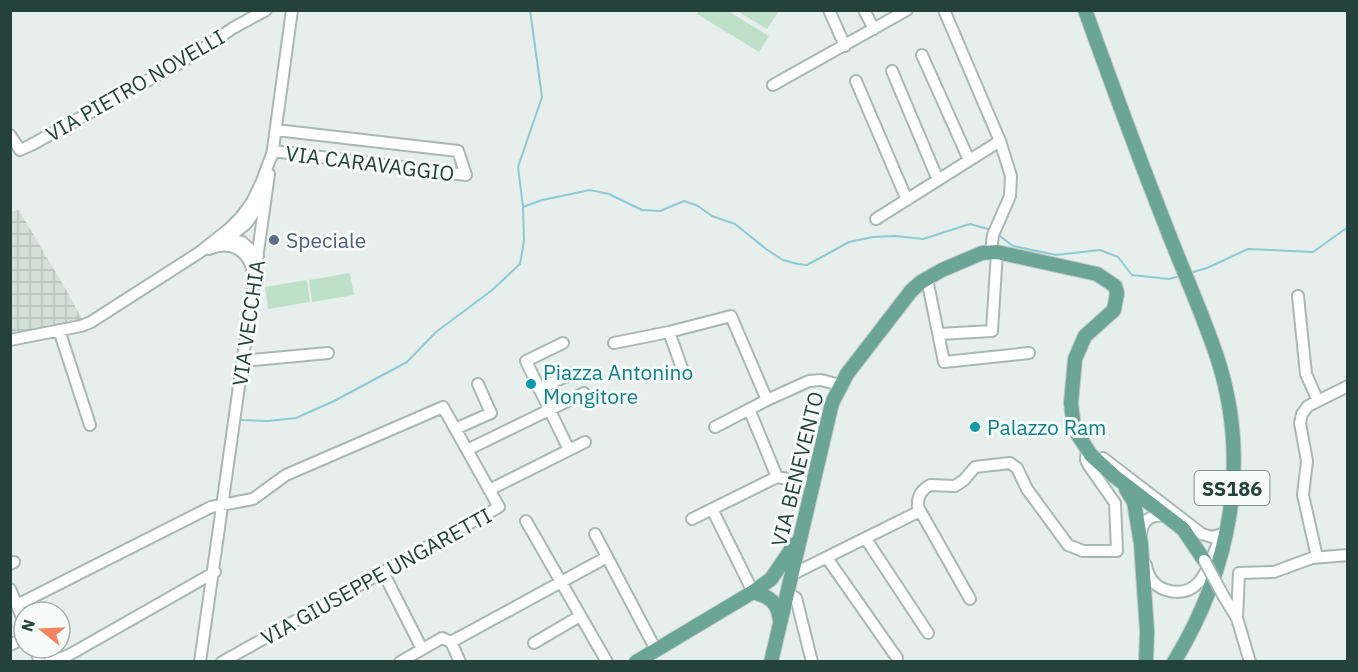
<svg xmlns="http://www.w3.org/2000/svg" width="1358" height="672" viewBox="0 0 1358 672" font-family="'IBM Plex Sans',sans-serif">
<style>
.industrial{fill:url(#industrial-grid)}
.garden{fill:#bfe0c8}
.lines{fill:none;stroke-linecap:round;stroke-linejoin:round}
.stream{stroke:#8ec9d4;stroke-width:2}
.minor-casing{stroke:#a8b8b2;stroke-width:14}
.major-casing{stroke:#c2cac8;stroke-width:16}
.minor{stroke:#fff;stroke-width:10}
.major{stroke:#6aa596;stroke-width:14}
.minor-bridge-casing{stroke:#a8b8b2;stroke-width:14;stroke-linecap:butt}
.minor-bridge{stroke:#fff;stroke-width:10}
.service-dot{fill:#5c6f8a;stroke:#f7fbf9;stroke-width:2}
.culture-dot{fill:#0f9aa8;stroke:#f7fbf9;stroke-width:2}
.labels{text-anchor:middle;dominant-baseline:central;stroke-width:6;stroke-linejoin:round;paint-order:stroke}
.shield{fill:#f7fbf9;stroke:#637a73;stroke-width:1.5}
.shield-label{font-size:20px;font-weight:bold;fill:#24423a}
.street-label{font-size:21px;fill:#24423a;stroke:#f7fbf9}
.service-label{font-size:21px;fill:#4e5e75;stroke:#f7fbf9;text-anchor:start}
.culture-label{font-size:21px;fill:#0d838f;stroke:#f7fbf9;text-anchor:start}
</style>
<defs>
<pattern id="industrial-grid" width="8" height="8" patternUnits="userSpaceOnUse" patternTransform="scale(1.5)"><rect width="8" height="8" fill="#d4dfda"/><path d="M0 4h8M4 0v8" fill="none" stroke="#b6c1bc"/></pattern>
</defs>
<rect width="100%" height="100%" fill="#e6efeb"/>
<path class="industrial" d="M19,210l46,78 18,33 -7,-1 -20,7 -3,-2 -7,1 -2,3 -33,7v-124z"/>
<path class="garden" d="M699,10l29,1 41,25 -10,16 -62,-38z
M737,11h42l-12,18z
M350,273l4,22 -42,7 -3,-22z
M307,280l3,22 -42,7 -3,-22z"/>
<g class="lines">
<path class="stream" d="M523,207l19,-7 48,-10 19,4 33,16 18,1 24,-10 14,5 14,10 23,8 31,25 17,11 15,4 9,1 42,-23 24,-5 22,-1 28,3 47,-15 22,6
M996,233l17,13 43,9 44,-5 18,7 14,18 37,4 12,-3
M1190,273l17,-5 41,-19 65,3 35,-25
M240,420l28,1 28,-3 38,-17 73,-39 29,-30 55,-41 29,-27 4,-23 -1,-34 -5,-40 24,-70 -12,-87"/>
<defs>
<path id="minor" d="M829,10l16,36
M864,10l10,19
M944,10l56,131 11,35 -1,20 -17,39 -2,16
M922,55l47,105
M892,71l46,109
M856,81l51,119
M773,85l134,-75
M10,135l10,15 11,-5 163,-90 39,-27 33,-18
M272,156l20,-146
M876,219l124,-78
M225,238l17,4 16,14
M228,238l18,-14 18,-25
M209,249c21,-9 39,0 44,23
M927,279l17,83 85,-9
M1298,296l8,78 12,27
M59,330l31,95
M669,332l14,39
M939,334l53,-3 5,-79
M10,340l71,-14 10,-4 109,-70 29,-23 12,-12 11,-15 10,-21 11,-30 193,24 -8,-24 -182,-21
M563,343l-37,18 43,89
M614,343l55,-11 62,-16 36,84
M242,361l86,-8
M539,389l34,-16
M749,409l28,68
M715,427l52,-27 42,-19 12,-1 19,5
M455,429l36,-16 -13,-29
M467,450l117,-57
M1103,458l99,76 10,3 10,-3
M489,490l96,-48
M712,509l41,83
M692,519l85,-42 37,7
M526,521l81,141
M595,534l61,116
M1141,535c1,-15 10,-21 26,-19
M866,539l62,94
M1317,557l-14,-62 4,-34 -7,-38 2,-9 6,-8 40,-20
M827,558l70,100
M10,564l4,-2
M1146,565c2,12 8,21 20,25 36,11 43,-27 54,-52
M383,572l39,77
M793,574l127,-63
M10,589l14,33
M788,593l8,5 16,64
M1224,597l13,21 13,44
M970,599l-52,-92c-1,-10 3,-17 12,-22l25,1 9,-6 11,-13 35,-4 7,5 10,21 41,56 15,6h34l-2,-48 -26,-37 -3,-6 1,-12
M17,605l194,-98 42,-8 33,-24 157,-68 56,100 -277,155
M1237,618l2,-45 35,-1 38,-14 36,-3
M451,642l9,20
M534,643l46,-27
M10,645l14,-7
M35,648l5,14
M49,662l20,-7 146,-83
M200,662l69,-488
M400,662l42,-24 9,4 156,-85"/>
<path id="major" d="M1085,10c26,72 52,143 80,214 17,45 38,90 53,136 33,104 12,210 -44,302
M1126,489l8,13 7,42 6,87 -1,31
M753,592c18,5 25,11 27,29
M636,662l117,-70 18,-13 24,-35
M771,662l61,-259 15,-29 64,-83 10,-9 21,-12 40,-17 15,-1 100,22 18,12 2,7 -3,17 -29,26 -10,23 -4,44 3,26 17,26 23,21 69,53 21,31"/>
</defs>
<use href="#minor" class="minor-casing"/>
<use href="#major" class="major-casing"/>
<use href="#minor" class="minor"/>
<use href="#major" class="major"/>
<defs>
<path id="minor-bridge" d="M1204,560l20,37"/>
</defs>
<use href="#minor-bridge" class="minor-bridge-casing"/>
<use href="#minor-bridge" class="minor-bridge"/>
</g>
<circle class="service-dot" cx="274" cy="240" r="6"/>
<g class="culture-dot">
<circle cx="531" cy="384" r="6"/>
<circle cx="975" cy="427" r="6"/>
</g>
<g class="labels">
<rect class="shield" x="1194.5" y="471" width="75" height="34" rx="4.5"/>
<g class="shield-label">
<text x="1232" y="488">SS186</text>
</g>
<g class="street-label">
<text transform="translate(135 85) rotate(-30)">VIA PIETRO NOVELLI</text>
<text transform="translate(370 163) rotate(7)">VIA CARAVAGGIO</text>
<text transform="translate(248 323) rotate(-82)">VIA VECCHIA</text>
<text transform="translate(797 469) rotate(-76)">VIA BENEVENTO</text>
<text transform="translate(376 576) rotate(-29)">VIA GIUSEPPE UNGARETTI</text>
</g>
<g class="service-label">
<text x="286" y="240">Speciale</text>
</g>
<g class="culture-label">
<text x="543" y="372">Piazza Antonino<tspan x="543" dy="24">Mongitore</tspan></text>
<text x="987" y="427">Palazzo Ram</text>
</g>
</g>
<rect width="1358" height="672" fill="none" stroke="#24423a" stroke-width="24"/>
<g transform="translate(42 630) rotate(288)"><circle r="28" fill="#f7fbf9" stroke="#a3b1ad" stroke-width="1.5"/>
<path d="M0-4.5L10 22L0 15L-10 22Z" fill="#f4845f"/>
<text y="-9" font-size="16" font-weight="bold" text-anchor="middle" fill="#24423a">N</text>
</g>
</svg>
